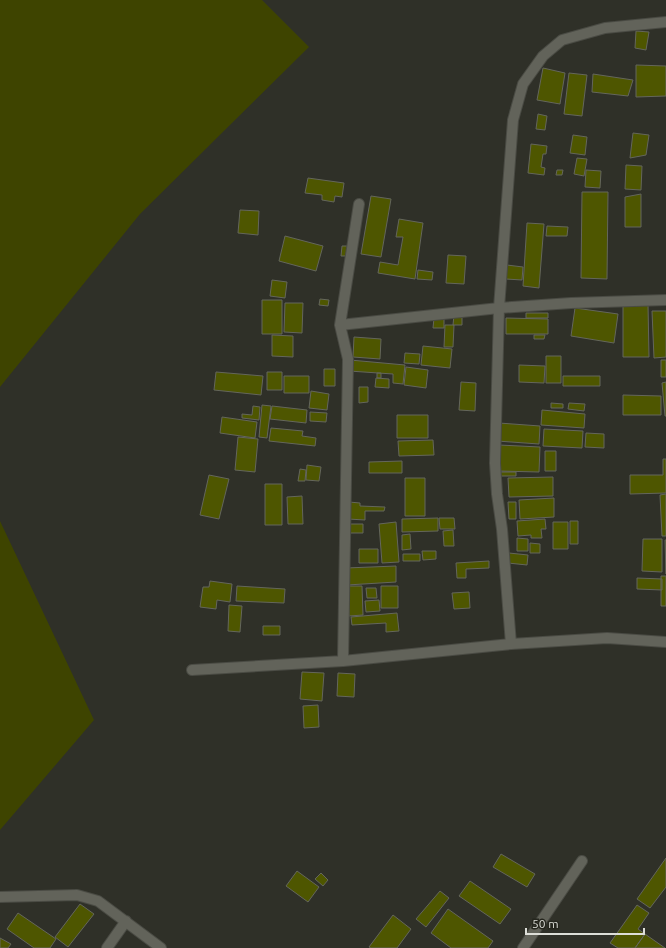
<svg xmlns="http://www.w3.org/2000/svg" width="666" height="948" viewBox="0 0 666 948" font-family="Ubuntu,sans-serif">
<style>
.green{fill:#3e4400}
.building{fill:#4e5600;stroke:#64665c}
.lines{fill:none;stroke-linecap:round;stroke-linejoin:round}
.minor-casing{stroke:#4a4b44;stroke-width:12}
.minor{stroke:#62635a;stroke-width:10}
</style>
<rect width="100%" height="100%" fill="#2f3028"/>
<path class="green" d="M0,0h262l47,47 -169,167 -140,173z
M0,521l94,199 -94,110z"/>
<path class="building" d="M636,31l13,1 -3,18 -11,-2z
M636,65l30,1v30l-30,1z
M543,68l22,5 -5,31 -23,-4z
M569,73l18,2 -5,41 -18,-2z
M593,74l40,6 -5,16 -36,-4z
M538,114l9,2 -2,14 -9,-1z
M633,133l16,2 -3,20 -16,3z
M573,135l14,2 -2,18 -15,-2z
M531,144l16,2 -1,8h-3l-2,13 4,1 -1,7 -16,-2z
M577,158l10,1 -3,17 -10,-2z
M626,165l16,1 -1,24 -16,-1z
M557,170h6l-1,5h-6z
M586,170l15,1 -1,17 -15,-1z
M308,178l36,5 -2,14 -7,-1 -1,6 -12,-2v-5l-17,-2z
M582,192h26l-1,87 -26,-1z
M641,194v33h-16v-30z
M371,196l20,3 -10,58 -20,-3z
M240,210l19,1 -1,24 -20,-2z
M399,219l24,4 -8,56 -37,-6 2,-11 18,3 5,-28h-7z
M527,223l17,1 -5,64 -16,-2z
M547,226l21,1 -1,9h-21z
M285,236l38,10 -7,25 -37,-10z
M342,246h5l-1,10h-5z
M448,255l18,1 -2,28 -18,-1z
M507,265l16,2 -1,13 -16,-1z
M418,270l15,2 -1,8 -15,-1z
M272,280l15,2 -2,16 -15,-2z
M320,299l9,1 -1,6 -9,-1z
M262,300h20v34h-20z
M285,303h18l-1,30 -18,-1z
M623,305h25l1,52h-26z
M575,308l43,6 -4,29 -43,-7z
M652,311h14v46l-12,1z
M526,313h22v5h-22z
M454,315l8,1v9h-9z
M434,318l10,1v9h-11z
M506,318l42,1v15h-42z
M445,325h9l-1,22h-9z
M272,335l21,1v21l-21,-1z
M534,335h11l-1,4h-10z
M354,337l27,2 -1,20 -27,-2z
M423,346l29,3 -2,19 -29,-3z
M405,353l15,1 -1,10 -15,-1z
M546,356h15v27h-15z
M350,360l55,5 -2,19 -10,-1v-9l-44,-3z
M661,360h5v17h-5z
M519,365l26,1 -1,17 -25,-1z
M406,367l22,3 -2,18 -22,-3z
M324,369h11v17h-11z
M216,372l47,4 -2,19 -47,-5z
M267,372h15v18h-15z
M377,373h4v5h-4z
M284,376h25v17h-25z
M563,376h37v10h-37z
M376,378l13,1v9l-14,-1z
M461,382l15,1 -1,28 -16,-1z
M666,382v34h-1l-3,-33z
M359,387h9v15l-9,1z
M311,391l18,3 -2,16 -18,-2z
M623,395l38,1v19h-38z
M551,403l12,1v4h-12z
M569,403l16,1 -1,7 -16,-2z
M262,405l9,1 -4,32 -8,-1z
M253,406l7,1 -1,13 -17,-2v-4l10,1z
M272,406l35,4 -1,13 -36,-4z
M542,410l43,4 -1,14 -43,-3z
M310,412l17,1 -1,9 -16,-1z
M397,415h31v23h-31z
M222,417l35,5 -2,16 -35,-5z
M499,423l41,3 -1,18 -42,-3z
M271,428l32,3 -1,5 14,2 -1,8 -46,-5z
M544,429l39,2 -1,17 -39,-2z
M586,433l18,1v14l-19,-1z
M238,437l20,2 -3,33 -20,-2z
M433,440l1,15 -35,1 -1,-15z
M499,445l41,2 -1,25 -41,-1z
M545,451h11v20h-11z
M663,459h3v34l-36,1v-19h33z
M402,461v12h-33v-11z
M307,465l14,2 -2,14 -13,-1z
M300,469l6,1 -1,11h-7z
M498,472h18v4h-18z
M209,475l20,4 -10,40 -19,-4z
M553,477v19l-44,1 -1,-19z
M405,478h20v38h-20z
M265,484h17v41h-17z
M666,494v42h-4l-2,-41z
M302,496l1,28h-15l-1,-27z
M554,498v19l-34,2 -1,-19z
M349,502l11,1v3l25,1 -1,4h-19v9l-17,-1z
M508,502h8v17h-7z
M438,518v13l-36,1v-13z
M439,518h15l1,11h-15z
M545,519l1,10h-5l1,9h-11v-3l-13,1 -1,-15z
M570,521h8v23h-8z
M396,522l3,40 -17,1 -3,-39z
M553,522h15v27h-15z
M350,524h13v9h-13z
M453,530l1,16h-10l-1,-15z
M410,534l1,15 -9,1v-15z
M517,538l11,1v12h-11z
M643,539h19v33l-20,-1z
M665,540h1v34z
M530,543l10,1v9h-10z
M359,549h19v14h-19z
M422,551h14v8l-13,1z
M509,553l19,2 -1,10 -19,-2z
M403,554h17v7h-17z
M489,561v7l-23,1v9h-9l-1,-15z
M396,566v16l-49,3 -1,-17z
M661,576h5v30h-5z
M637,578l25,1v11l-25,-1z
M210,581l22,3 -2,18 -13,-2 -1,9 -16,-2 3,-20h6z
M237,586l48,3 -1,14 -48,-2z
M348,586h14l1,29 -14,1z
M381,586h17v22h-17z
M366,588h10l1,10h-10z
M469,592l1,16 -16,1 -2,-16z
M379,600l1,11 -14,1 -1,-11z
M229,605l13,1 -2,26 -12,-1z
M397,613l2,18 -13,1v-9l-34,2 -1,-8z
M263,626h17v9h-17z
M302,672l22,1 -2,28 -22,-2z
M338,673l17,1 -1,23 -17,-1z
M318,705l1,22 -15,1 -1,-22z
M501,854l34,20 -8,13 -34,-20z
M666,858v29l-16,21 -13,-9z
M297,871l22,16 -11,15 -22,-16z
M321,873l7,7 -5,6 -8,-7z
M470,881l41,28 -11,15 -41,-28z
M440,891l9,7 -23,29 -10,-8z
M80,904l14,10 -26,33 -13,-10z
M637,905l12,8 -11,16 7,5 -10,14h-17l-8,-5z
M448,909l45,32 -5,7h-37l-20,-15z
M18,913l38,26 -6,9h-16l-27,-19z
M393,915l18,14 -14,19h-26l-2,-1z
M645,934l20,14h-30z
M0,938l11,6 -3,4h-8z"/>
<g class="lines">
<defs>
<path id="minor" d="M340,325l159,-17 72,-5 95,-3
M511,644l-9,-115 -5,-35 -2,-31 4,-155 14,-188 10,-36 20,-28 19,-16 43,-12 61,-6
M343,661l5,-302 -8,-34 19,-121
M192,670l151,-9 168,-17 96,-6 59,4
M0,897l77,-2 21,6 63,47
M107,948l19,-27
M523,948l59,-87"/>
</defs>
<use href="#minor" class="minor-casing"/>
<use href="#minor" class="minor"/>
</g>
<path d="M526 928v6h118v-6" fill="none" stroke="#ddded8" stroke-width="2"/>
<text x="532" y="928" font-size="12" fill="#ddded8" stroke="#25261e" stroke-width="3" paint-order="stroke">50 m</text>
</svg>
